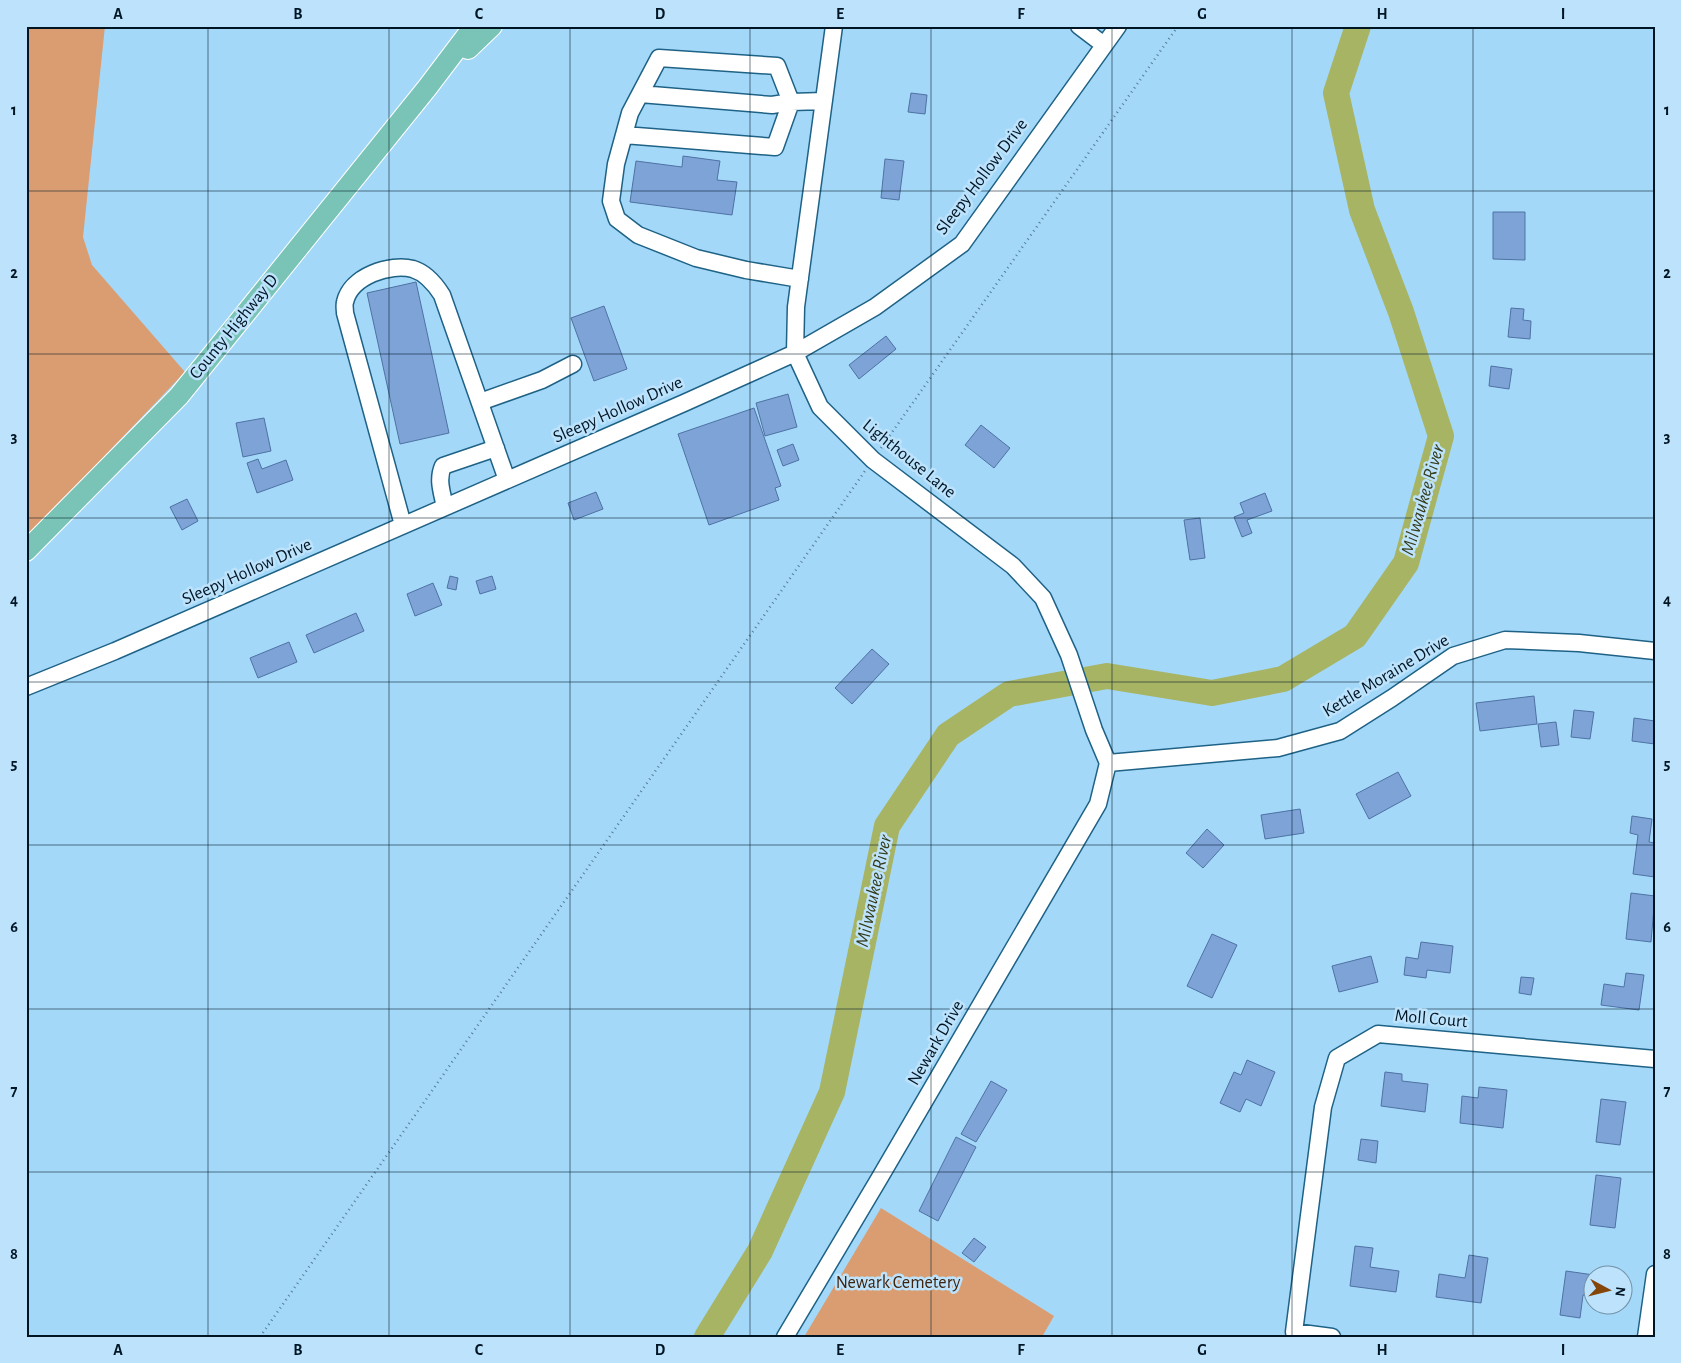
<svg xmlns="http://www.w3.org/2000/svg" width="1681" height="1363" viewBox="0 0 1681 1363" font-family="'Alegreya Sans',sans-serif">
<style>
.green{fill:#da9d71}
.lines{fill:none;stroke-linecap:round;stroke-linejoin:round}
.river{stroke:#a7b464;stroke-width:26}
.building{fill:#7da3d7;stroke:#4e72a3}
.minor-casing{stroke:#1e6286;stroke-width:19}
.major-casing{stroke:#fff;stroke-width:22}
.path{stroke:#577d95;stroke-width:2.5;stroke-dasharray:1 4;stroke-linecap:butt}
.minor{stroke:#fff;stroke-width:16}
.major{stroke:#79c4b6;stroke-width:20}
.grid{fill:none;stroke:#001524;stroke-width:1;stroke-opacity:0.55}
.labels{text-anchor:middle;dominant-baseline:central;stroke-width:5;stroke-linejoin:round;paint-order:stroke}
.street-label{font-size:18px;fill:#001524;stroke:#bde3fc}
.park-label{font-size:18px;fill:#3e220c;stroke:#bde3fc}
.water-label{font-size:19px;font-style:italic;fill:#363b18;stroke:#bde3fc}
.neatline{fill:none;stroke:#001524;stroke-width:2}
.grid-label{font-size:16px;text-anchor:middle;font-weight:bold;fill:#001524}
</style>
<rect width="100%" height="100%" fill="#a4d8f9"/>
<path class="green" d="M26,26h79l-22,211 9,28 93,107 -159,166z
M881,1208l173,108 -12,21h-238z"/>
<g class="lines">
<path class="river" d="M707,1337l53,-86 72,-159 55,-266 61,-91 61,-41 98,-18 105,17 71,-14 72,-43 51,-73 35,-127 -40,-124 -39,-102 -26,-117 22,-67"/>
</g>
<path class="building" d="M911,93l16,2 -2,19 -17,-2z
M683,156l37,5 -3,19 20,2 -5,33 -102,-13 6,-41 46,6z
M885,159l19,2 -5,39 -18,-2z
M1493,212h32v48l-32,-1z
M416,282l33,151 -49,11 -33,-151z
M604,306l23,63 -33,12 -23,-63z
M1511,308l13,1 -1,11 8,1 -1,18 -22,-2z
M886,336l10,13 -37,30 -10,-14z
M1491,366l21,3 -3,20 -20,-3z
M788,394l9,33 -32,9 -9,-33z
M754,408l27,78 -6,2 4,12 -70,25 -31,-91z
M264,418l7,33 -28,6 -7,-34z
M981,425l29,23 -16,20 -29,-23z
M793,444l6,16 -16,6 -6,-16z
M258,459l4,10 24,-9 7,20 -36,13 -10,-30z
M596,492l7,17 -29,11 -6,-17z
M1265,493l7,18 -25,9 5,13 -10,4 -8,-20 10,-4 -4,-10z
M187,499l11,22 -16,9 -12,-23z
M1200,518l5,40 -15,2 -6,-40z
M450,576l8,2 -2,12 -9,-2z
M492,576l4,13 -16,5 -4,-13z
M433,583l9,22 -27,11 -8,-22z
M356,613l8,18 -50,22 -8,-18z
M289,642l8,20 -39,16 -8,-20z
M872,649l17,15 -37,40 -17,-16z
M1534,696l3,28 -57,7 -4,-28z
M1574,710l20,2 -4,27 -19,-2z
M1634,718l21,3v23l-23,-3z
M1556,722l3,23 -18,2 -3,-23z
M1398,772l13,24 -42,23 -13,-25z
M1300,809l4,24 -39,6 -4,-24z
M1632,816l20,3 -3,23 6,1v34l-22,-3 5,-39 -8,-2z
M1207,829l17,16 -21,23 -17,-15z
M1631,893l24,3 -4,46 -25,-3z
M1212,934l25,11 -25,53 -25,-12z
M1421,942l32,4 -3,27 -23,-3 -1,8 -22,-3 2,-18 12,2z
M1371,956l7,26 -39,10 -7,-26z
M1626,973l18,2 -5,35 -38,-5 3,-21 20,3z
M1521,977l13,1 -3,17 -12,-2z
M1247,1060l28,12 -14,34 -15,-7 -6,13 -20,-9 14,-31 7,3z
M1385,1072l17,2v7l26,3 -3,28 -44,-6z
M991,1081l16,9 -31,52 -15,-8z
M1479,1087l28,3 -4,38 -43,-5 2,-27 16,2z
M1601,1099l25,3 -6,43 -24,-3z
M956,1137l20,10 -38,74 -19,-10z
M1361,1139l17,2 -2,22 -18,-3z
M1596,1175l25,3 -6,50 -25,-3z
M974,1238l12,9 -12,15 -12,-9z
M1355,1246l18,2 -3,19 29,4 -3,21 -46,-6z
M1469,1255l19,3 -7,45 -45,-6 3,-23 26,4z
M1566,1271l35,5h-7v20l-11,-1 -3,23 -20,-3z"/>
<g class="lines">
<defs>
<path id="minor" d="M834,26l-38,281 -1,46 25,54 53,53 140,106 30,32 26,57 25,75 14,33
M1079,26l25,19
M624,135l151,12 16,-45 -19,3 -132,-11
M800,279l-54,-9 -50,-12 -58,-23 -21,-16 -6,-18 5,-37 14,-51 29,-55 118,8 14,36 33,-1
M480,402l62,-22 31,-16
M445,507c-3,-15 -8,-27 -2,-41l53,-18
M403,525l-58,-212c0,-3 -1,-8 0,-11 6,-26 45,-39 68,-33 13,4 22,15 29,26l65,185
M26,687l89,-36 569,-248 111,-50 80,-46 87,-63 156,-218
M1108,763l170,-15 62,-17 52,-33 61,-42 52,-16 74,3 76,8
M785,1337l94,-158 219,-375 10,-41
M1332,1337l-38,-5 29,-225 14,-49 41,-24 277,25
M1646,1337l9,-63"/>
<path id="major" d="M468,49l24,-23
M26,551l153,-155 248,-308 47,-62"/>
</defs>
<use href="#minor" class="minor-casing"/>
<use href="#major" class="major-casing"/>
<path class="path" d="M881,448l297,-422
M260,1337l605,-866"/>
<use href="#minor" class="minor"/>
<use href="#major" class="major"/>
</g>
<path class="grid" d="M208,26v1311M389,26v1311M570,26v1311M750,26v1311M931,26v1311M1112,26v1311M1292,26v1311M1473,26v1311M26,191h1629M26,354h1629M26,518h1629M26,682h1629M26,845h1629M26,1009h1629M26,1172h1629"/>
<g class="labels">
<g class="street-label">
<text transform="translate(982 177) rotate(-53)">Sleepy Hollow Drive</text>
<text transform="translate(234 327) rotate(-51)">County Highway D</text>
<text transform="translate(618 410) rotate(-24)">Sleepy Hollow Drive</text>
<text transform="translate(909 459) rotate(39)">Lighthouse Lane</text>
<text transform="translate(247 572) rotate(-24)">Sleepy Hollow Drive</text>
<text transform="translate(1386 676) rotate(-31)">Kettle Moraine Drive</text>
<text transform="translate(1431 1019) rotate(5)">Moll Court</text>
<text transform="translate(936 1043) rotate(-60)">Newark Drive</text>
</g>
<g class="park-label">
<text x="898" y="1283">Newark Cemetery</text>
</g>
<g class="water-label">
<text transform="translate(1423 500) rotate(-74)">Milwaukee River</text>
<text transform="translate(874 891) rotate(-78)">Milwaukee River</text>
</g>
</g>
<rect width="1681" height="1363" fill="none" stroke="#bde3fc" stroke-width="55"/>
<g transform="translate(1608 1290) rotate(97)"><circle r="24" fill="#bde3fc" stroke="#7191a6"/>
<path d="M0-4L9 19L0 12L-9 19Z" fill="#854609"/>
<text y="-8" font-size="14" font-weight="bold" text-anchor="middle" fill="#001524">N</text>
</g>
<rect x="28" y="28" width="1626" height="1308" class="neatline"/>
<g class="grid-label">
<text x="118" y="19">A</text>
<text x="298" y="19">B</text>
<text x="479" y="19">C</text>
<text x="660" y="19">D</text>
<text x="840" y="19">E</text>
<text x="1021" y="19">F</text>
<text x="1202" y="19">G</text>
<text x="1382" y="19">H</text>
<text x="1563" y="19">I</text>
<text x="14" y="115">1</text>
<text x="1667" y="115">1</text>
<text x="14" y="278">2</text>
<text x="1667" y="278">2</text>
<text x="14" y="442">3</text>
<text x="1667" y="442">3</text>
<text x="14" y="605">4</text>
<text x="1667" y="605">4</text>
<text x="14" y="769">5</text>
<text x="1667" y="769">5</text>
<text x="14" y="932">6</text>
<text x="1667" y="932">6</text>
<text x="14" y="1096">7</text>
<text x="1667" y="1096">7</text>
<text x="14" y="1259">8</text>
<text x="1667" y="1259">8</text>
<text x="118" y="1355">A</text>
<text x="298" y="1355">B</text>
<text x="479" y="1355">C</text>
<text x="660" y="1355">D</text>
<text x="840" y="1355">E</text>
<text x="1021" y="1355">F</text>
<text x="1202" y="1355">G</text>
<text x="1382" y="1355">H</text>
<text x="1563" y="1355">I</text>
</g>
</svg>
